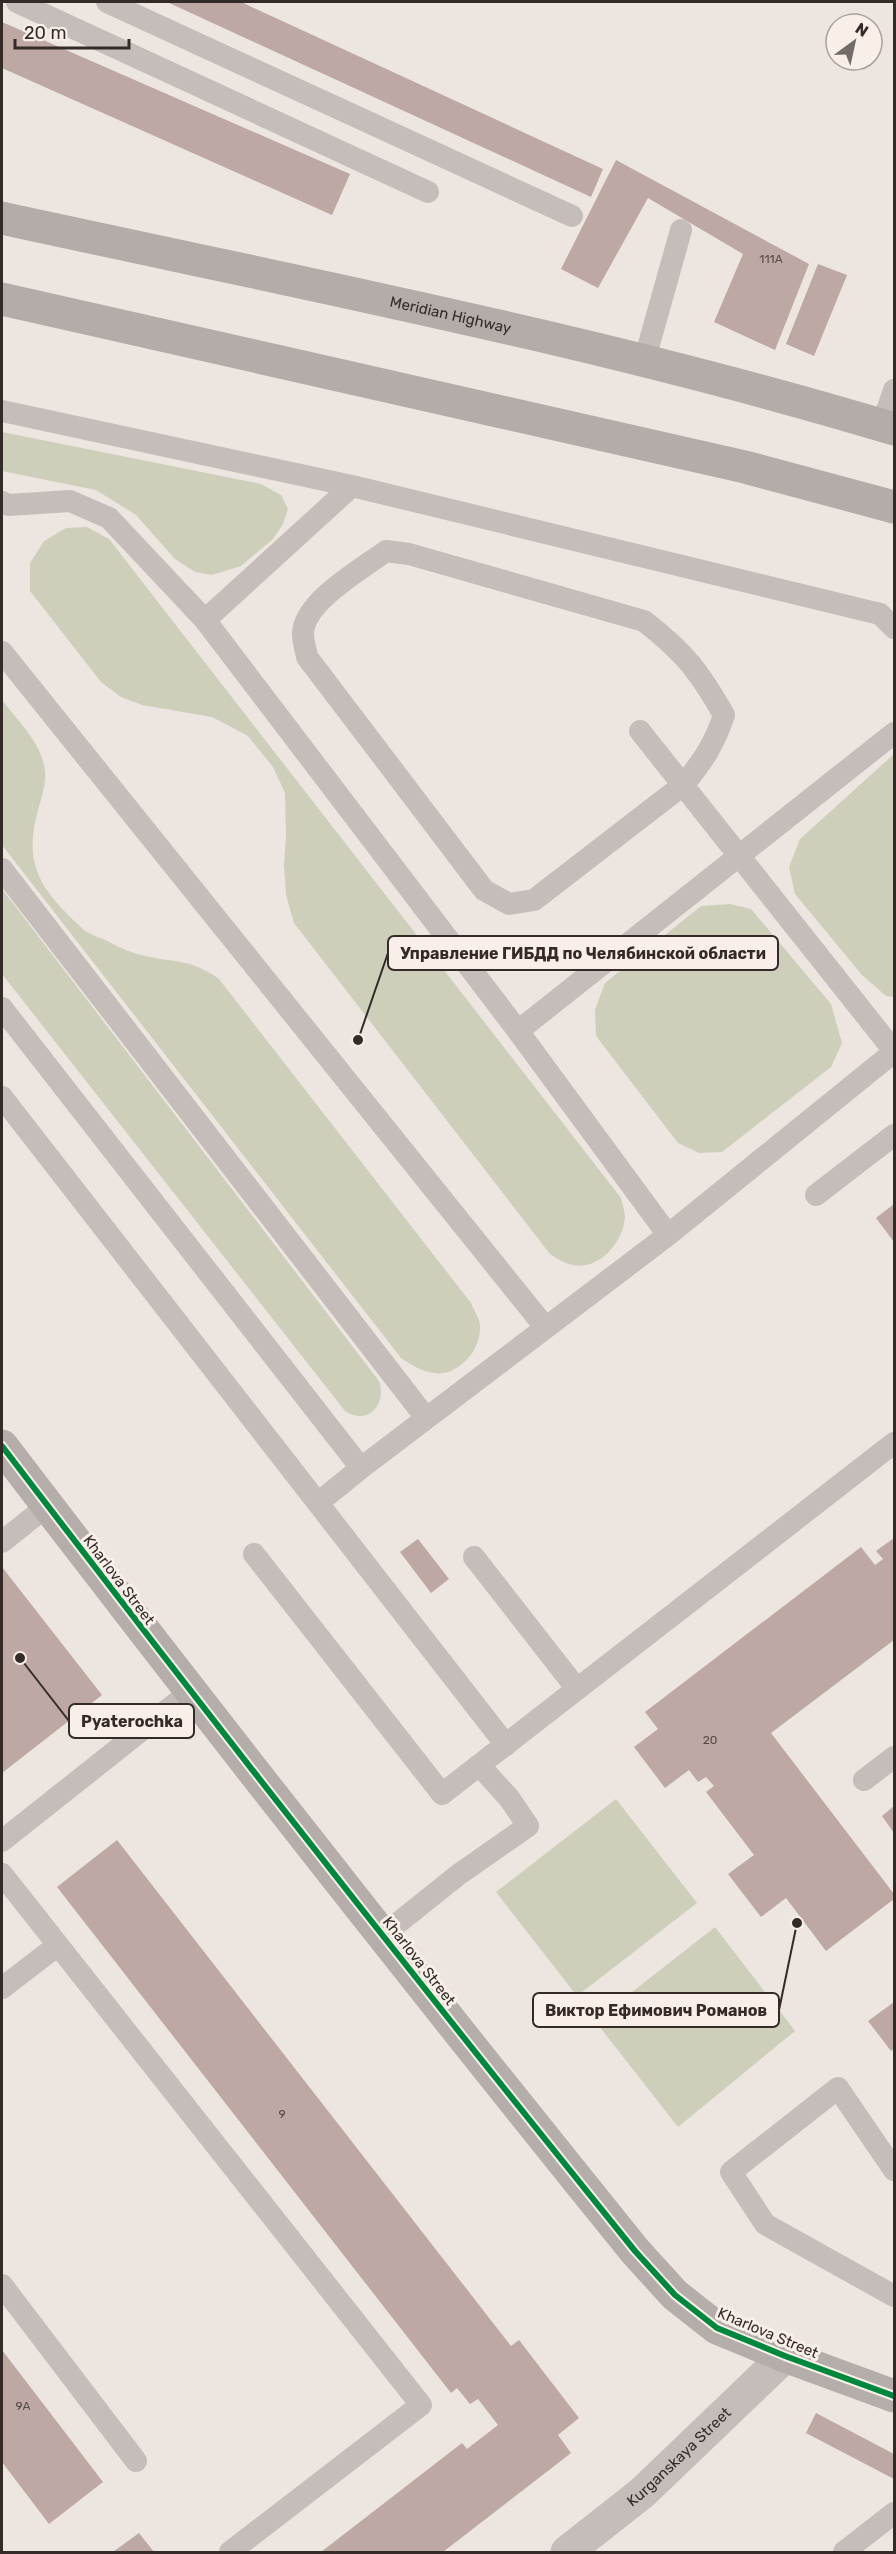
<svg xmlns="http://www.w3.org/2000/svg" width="896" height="2554" viewBox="0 0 896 2554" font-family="Rubik,sans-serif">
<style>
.green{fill:#cecfbb}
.building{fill:#bea8a3}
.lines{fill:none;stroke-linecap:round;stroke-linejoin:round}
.lane{stroke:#c4bdba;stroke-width:22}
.street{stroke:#c4bdba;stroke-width:33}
.secondary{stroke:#b5adaa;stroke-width:33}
.primary{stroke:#b3aca8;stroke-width:33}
.cycleway-casing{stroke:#f8efe8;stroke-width:10}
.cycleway{stroke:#00873e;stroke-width:6}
.labels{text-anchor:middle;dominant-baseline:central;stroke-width:6;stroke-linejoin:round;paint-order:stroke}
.number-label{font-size:12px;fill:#564a47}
.street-label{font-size:15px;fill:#342b28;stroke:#f8efe8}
.leader{fill:none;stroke:#342b28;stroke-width:2}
.callout-dot{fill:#342b28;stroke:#f8efe8;stroke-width:2}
.callout{fill:#f8efe8;stroke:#342b28;stroke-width:2}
.callout-label{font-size:16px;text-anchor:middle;font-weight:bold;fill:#342b28}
</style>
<rect width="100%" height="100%" fill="#ece5e0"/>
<path class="green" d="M2,432l259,52 20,11 7,14 -5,15 -10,15 -32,27 -29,9 -17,-3 -20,-13 -39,-44 -40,-25 -94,-19z
M87,527l22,12 512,659c1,6 4,13 4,19 -2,27 -29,58 -59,46 -5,-2 -11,-6 -16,-9l-256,-331 -8,-28 -2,-30 2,-29 -1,-43 -12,-26 -25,-31 -36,-19 -70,-12 -21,-8 -20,-15 -71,-91v-28l14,-22 22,-13z
M2,700c14,19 37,40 42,65 4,16 -3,33 -7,49 -14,54 7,79 46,115 5,5 13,7 20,10 12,6 25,13 38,16 32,8 49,3 78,24l252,324c3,7 8,15 9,22 1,8 -3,20 -7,27 -22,30 -45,25 -72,6l-399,-513z
M894,754v243l-8,-1 -24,-21 -67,-81 -6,-27 11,-28z
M2,889l377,492c8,24 -11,45 -34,30l-343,-437z
M730,904l21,5 80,95 11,39 -11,24 -109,85 -23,1 -21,-10 -82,-107 -1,-26 10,-27 96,-77z
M616,1799l81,104 -120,93 -81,-104z
M715,1927l80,104 -117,96 -83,-106z"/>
<path class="building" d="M167,2h74l362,167 -12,28z
M2,22l348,152 -18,41 -330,-147z
M616,160l193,104 -34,86 -61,-28 29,-68 -95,-56 -50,90 -37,-19z
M818,264l29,11 -33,81 -28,-12z
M894,1204v38l-18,-24z
M894,1538v102l-123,93 123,161v5l-68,52 -40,-53 -25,19 -33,-43 26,-19 -48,-63 8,-6 -8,-9 -8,5 -9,-12 -24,18 -31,-41 24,-18 -13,-17 216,-165 14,18 8,-6 -7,-8z
M418,1539l31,40 -18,14 -31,-41z
M2,1567l100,128 -100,78z
M894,1806v27l-12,-17z
M117,1840l394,506 8,-6 60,78 -21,17 13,18 -128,99h-122l141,-109 5,6 31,-24 -20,-26 -8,5 -13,-16 -6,5 -394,-506z
M894,2002v47l-3,2 -23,-30z
M2,2350l101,132 -54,42 -47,-62z
M816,2413l78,41v25l-88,-46z
M139,2533l15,19h-41z"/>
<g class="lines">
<path class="lane" d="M17,2l411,190
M107,2l465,214
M644,362l37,-132
M2,411l350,75 528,128 14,14
M882,425l12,-35
M2,502l6,3 62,-4 39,17 96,102 313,411 150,204
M386,551l23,3 235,67c40,31 55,50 80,94 -9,28 -22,48 -41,70l-149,115 -25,4 -25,-14 -177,-233c-1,-7 -4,-15 -4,-23 0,-32 59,-65 83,-83z
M205,620l147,-134
M2,652l543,675
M640,731l254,320
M2,869l424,549
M2,1008l359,460
M518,1031l376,-298
M2,1097l504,648
M816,1195l78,-60
M318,1503l43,-35 307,-233 226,-183
M2,1542l45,-36
M254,1554l188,240 452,-351
M474,1557l103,132
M864,1780l30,-23
M2,1841l189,-150
M2,1874l419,531 -191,147
M383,1935l75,-60 70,-49 -19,-28 -30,-33
M2,1988l56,-43
M894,2170l-56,-82 -107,84 34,52 129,72
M2,2285l134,176
M844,2552l50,-39"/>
<path class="street" id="s1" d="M567,2552l75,-59 143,-137"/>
<path class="secondary" d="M2,1446c207,271 418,539 633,805l40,44 42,33 68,28 109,40"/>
<g class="primary">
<path id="s2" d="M2,218c298,65 600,123 892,211"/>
<path d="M2,299l743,168 149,40"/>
</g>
<defs>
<path id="cycleway" d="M2,1446c207,271 418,539 633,805l40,44 42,33 68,28 109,40"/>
</defs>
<use href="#cycleway" class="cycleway-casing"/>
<use href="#cycleway" class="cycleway"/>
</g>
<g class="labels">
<g class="number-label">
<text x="771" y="259">111А</text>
<text x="710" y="1740">20</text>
<text x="282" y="2114">9</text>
<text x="23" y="2406">9А</text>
</g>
<g class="street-label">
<text stroke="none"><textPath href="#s2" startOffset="459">Meridian Highway</textPath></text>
<text transform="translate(119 1580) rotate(53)">Kharlova Street</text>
<text transform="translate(419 1961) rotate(52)">Kharlova Street</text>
<text transform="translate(768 2333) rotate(23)">Kharlova Street</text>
<text stroke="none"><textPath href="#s1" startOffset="147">Kurganskaya Street</textPath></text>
</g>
</g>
<path class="leader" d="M358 1040L388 953M20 1658L69 1721M797 1923L779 2010"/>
<g class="callout-dot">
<circle cx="358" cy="1040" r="6"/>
<circle cx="20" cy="1658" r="6"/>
<circle cx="797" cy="1923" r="6"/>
</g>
<g class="callout">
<rect x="388" y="936" width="390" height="34" rx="6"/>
<rect x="69" y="1704" width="125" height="34" rx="6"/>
<rect x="533" y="1993" width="246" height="34" rx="6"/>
</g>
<g class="callout-label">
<text x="583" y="959">Управление ГИБДД по Челябинской области</text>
<text x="132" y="1727">Pyaterochka</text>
<text x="656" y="2016">Виктор Ефимович Романов</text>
</g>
<rect width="896" height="2554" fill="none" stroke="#342b28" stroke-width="6"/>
<g transform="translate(854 42) rotate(33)"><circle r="28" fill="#f8efe8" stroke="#aaa19b" stroke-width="1.5"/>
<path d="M0-4.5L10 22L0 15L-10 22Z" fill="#746c68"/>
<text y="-9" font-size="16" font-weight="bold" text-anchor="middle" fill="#342b28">N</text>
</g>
<path d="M15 39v9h114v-9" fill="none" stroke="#342b28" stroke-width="3"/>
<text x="24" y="39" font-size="18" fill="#342b28" stroke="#f8efe8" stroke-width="4.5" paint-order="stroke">20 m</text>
</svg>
